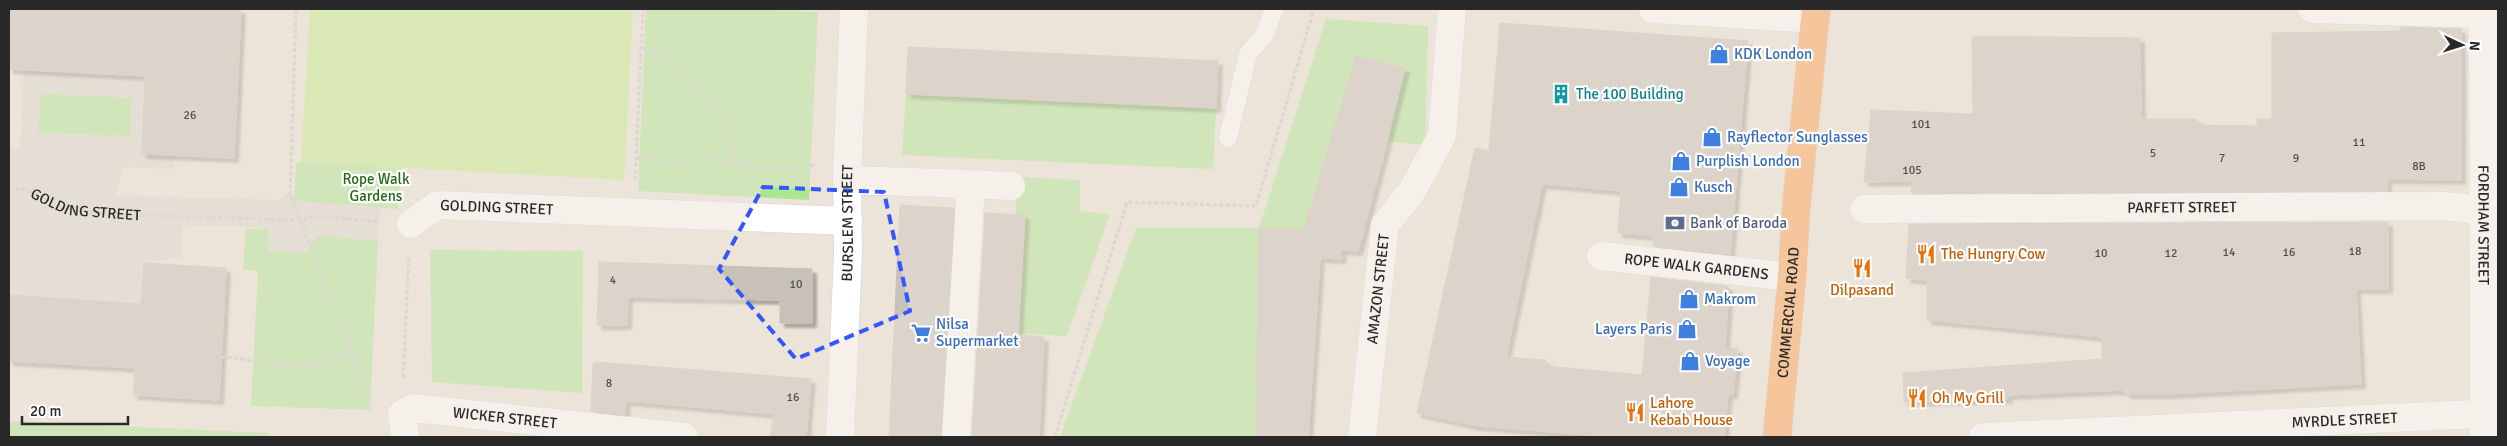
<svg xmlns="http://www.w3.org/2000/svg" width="2507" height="446" viewBox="0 0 2507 446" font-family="Signika,sans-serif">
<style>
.green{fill:#ade692}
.pitch{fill:#c3ee8d}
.plaza{fill:#dcd8d1;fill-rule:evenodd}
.building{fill:#c7c1b9;stroke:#c7c1b3;filter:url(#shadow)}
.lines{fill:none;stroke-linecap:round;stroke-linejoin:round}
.lane-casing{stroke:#cfd2e3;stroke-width:19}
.street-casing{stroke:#cfd2e3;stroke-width:29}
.highway-casing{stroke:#c7c7c7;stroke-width:29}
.path{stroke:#c7c7c7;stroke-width:3;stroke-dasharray:4 2.5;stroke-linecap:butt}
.lane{stroke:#fff;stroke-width:18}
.street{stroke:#fff;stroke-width:28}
.highway{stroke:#ffa052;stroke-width:28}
.marked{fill:none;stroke:#3456ff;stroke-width:4;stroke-dasharray:10 6;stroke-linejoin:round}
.labels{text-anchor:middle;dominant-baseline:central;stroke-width:4.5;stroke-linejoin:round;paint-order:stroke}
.number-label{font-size:12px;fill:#504f4d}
.shop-label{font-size:15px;fill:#366cbe;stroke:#fff;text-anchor:start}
.culture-label{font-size:15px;fill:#0d838f;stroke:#fff;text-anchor:start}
.park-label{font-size:15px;fill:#256915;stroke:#fff}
.street-label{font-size:15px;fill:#292929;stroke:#fff}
.service-label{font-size:15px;fill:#4e5e75;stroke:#fff;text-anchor:start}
.food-label{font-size:15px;fill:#c56008;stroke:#fff;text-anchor:start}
</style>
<defs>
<filter id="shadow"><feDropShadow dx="4.5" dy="4.5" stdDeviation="1" flood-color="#0004"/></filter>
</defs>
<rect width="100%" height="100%" fill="#ece4d9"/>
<path class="green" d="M646,9h110l62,3 -9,188 -171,-9z
M1326,19l102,7 -3,119 -38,-4 18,-73 -49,-12 -52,173h-45l-3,208h-196l76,-209h123z
M41,93l91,5 -1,38 -93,-3z
M906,94l310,14 -3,61 -311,-14z
M301,162l100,6 -3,41 -104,-8 2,-37z
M1018,177l62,3v31l30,3 -43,122 -59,-3z
M270,228l-2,23 51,-16 59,6 -8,169 -119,-4 7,-135 -15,-2 3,-40z
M430,250l153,1 -1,142 -150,-11z
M9,421l260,12v4h-260z"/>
<path class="pitch" d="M310,9h323l-9,171 -323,-18z"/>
<path class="plaza" d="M24,70l121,6 -3,77 33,2 -1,14 -52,-2 -5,28 163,5 6,-6h4l4,1v6l86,8 -2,32 -59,-6 -13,18 -38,-2 1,-23 -86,-3 -1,32 -38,6 -3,41 -132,-9v-147h11zM41,93l91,5 -1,38 -93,-3z"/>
<path class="building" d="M9,9h232l-7,149 -92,-4 3,-78 -136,-7z
M1500,23l248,18 -18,213 -77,-8v-10l-35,-3 3,-42 -79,-7 -36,173 40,3v6l96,9 9,-98 76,9 2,2 -4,59 13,2 -5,45h-5l-4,43h-107l-141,-11 -59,-13 58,-265 14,3z
M2400,27l61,2v151l-74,-1v12l-476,2 1,-12 -48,1 7,-72 102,4 -1,-78 168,2 1,81h56v6l60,1v-7h15v-86l128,-2z
M908,47l310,14 -2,47 -310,-14z
M1356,56l49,12 -18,73 -29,110 -17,-1 1,9 -22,-1 -12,179h-52l3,-209 45,1z
M900,205l54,3 -13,229h-52z
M985,213l40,2 -7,120 26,2 -5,100h-67z
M2388,222v67h-32l5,95 -192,10h-42l-5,-4 -113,5 -2,4 -103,3 -1,-29 199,-14v-22l-175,-17v-39l-21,-3 3,-54z
M599,262l213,7v54h-32v-23l-152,-3 -1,28h-30z
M144,263l82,5 -7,132 -86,-5 2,-27 -126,-7v-66l132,9z
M596,362l215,17 -5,58h-36l4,-23 -148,-13 -1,14 -34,-4 2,-47z"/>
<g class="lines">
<defs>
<path id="lane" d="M1228,138l20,-84 17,-20 9,-25"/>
<g id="street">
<path d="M1653,9l162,10"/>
<path d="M2312,9l171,5 15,-4"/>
<path id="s2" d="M2483,14l1,423"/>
<path d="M847,180l124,4 -15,253"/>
<path d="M971,184l40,2"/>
<path id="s3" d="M1864,209l581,-3 53,6"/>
<path id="s4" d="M411,224l26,-19 411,16"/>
<path id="s5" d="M1601,256l191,21"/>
<path id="s6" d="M405,437l-3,-23 11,-6 271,29"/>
<path id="s7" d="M840,437l8,-184 -1,-73 7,-171"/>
<path id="s8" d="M1362,437l23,-212 27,-34 30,-55 10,-127"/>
<path id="s9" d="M1983,437l515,-24"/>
</g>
<g id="highway">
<path id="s10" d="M1777,437l15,-160 4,-68 20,-200"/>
</g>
</defs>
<use href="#lane" class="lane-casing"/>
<use href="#street" class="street-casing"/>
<use href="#highway" class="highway-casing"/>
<g class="path">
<path d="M296,9l-6,185 80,205 4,2"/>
<path d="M642,48c46,12 86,68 94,113"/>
<path d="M636,158l37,3 39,-2 65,10 38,-4"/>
<path d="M635,180l8,-171"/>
<path id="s1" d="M9,189h15l44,21 67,5 165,5 21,-4 59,6"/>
<path d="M221,357c30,1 69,14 99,8 11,-3 22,-10 33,-14"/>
<path d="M403,378l6,-123"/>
<path d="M1055,437l72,-235 129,4 58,-197"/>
</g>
<use href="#lane" class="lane"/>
<use href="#street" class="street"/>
<use href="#highway" class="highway"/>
</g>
<path d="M0 0H2507V446H0ZM763,187l121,5 26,119 -114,48 -77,-90z" fill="#ece4d9" fill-opacity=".55" fill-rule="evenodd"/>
<path class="marked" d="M763,187l121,5 26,119 -114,48 -77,-90z"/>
<defs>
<symbol id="shop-bare" viewBox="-9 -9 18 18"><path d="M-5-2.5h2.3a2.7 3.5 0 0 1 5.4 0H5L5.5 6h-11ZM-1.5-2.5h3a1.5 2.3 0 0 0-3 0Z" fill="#3f7fe0" stroke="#fff" stroke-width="2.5" paint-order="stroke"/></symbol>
<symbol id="building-bare" viewBox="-9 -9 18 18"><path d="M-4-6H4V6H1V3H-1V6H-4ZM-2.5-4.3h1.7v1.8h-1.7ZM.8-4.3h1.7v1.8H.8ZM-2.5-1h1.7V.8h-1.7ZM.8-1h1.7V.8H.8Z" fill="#0f9aa8" stroke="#fff" stroke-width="2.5" paint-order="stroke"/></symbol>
<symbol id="bank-bare" viewBox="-9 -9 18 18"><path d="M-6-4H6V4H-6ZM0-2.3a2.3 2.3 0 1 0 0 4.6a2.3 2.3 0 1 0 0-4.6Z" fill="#5c6f8a" stroke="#fff" stroke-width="2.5" paint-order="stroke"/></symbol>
<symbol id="restaurant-bare" viewBox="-9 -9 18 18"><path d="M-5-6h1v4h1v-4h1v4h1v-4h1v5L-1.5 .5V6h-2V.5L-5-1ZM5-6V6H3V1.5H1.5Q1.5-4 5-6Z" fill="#e8710a" stroke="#fff" stroke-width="2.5" paint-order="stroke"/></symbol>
<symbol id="supermarket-bare" viewBox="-9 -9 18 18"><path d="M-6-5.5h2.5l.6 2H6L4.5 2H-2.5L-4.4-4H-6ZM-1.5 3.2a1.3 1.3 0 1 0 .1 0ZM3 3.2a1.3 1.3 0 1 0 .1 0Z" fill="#3f7fe0" stroke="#fff" stroke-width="2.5" paint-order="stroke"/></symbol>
</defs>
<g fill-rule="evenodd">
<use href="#shop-bare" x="1705" y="40" width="28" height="28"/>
<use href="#building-bare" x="1547" y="80" width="28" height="28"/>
<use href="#shop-bare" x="1698" y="123" width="28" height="28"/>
<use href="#shop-bare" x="1667" y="147" width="28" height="28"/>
<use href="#shop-bare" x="1665" y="173" width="28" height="28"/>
<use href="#bank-bare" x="1661" y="209" width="28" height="28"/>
<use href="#restaurant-bare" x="1912" y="240" width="28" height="28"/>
<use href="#restaurant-bare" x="1848" y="254" width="28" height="28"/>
<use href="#shop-bare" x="1675" y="285" width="28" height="28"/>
<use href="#shop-bare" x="1673" y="315" width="28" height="28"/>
<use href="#supermarket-bare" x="907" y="319" width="28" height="28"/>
<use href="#shop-bare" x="1676" y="347" width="28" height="28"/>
<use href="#restaurant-bare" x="1903" y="384" width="28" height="28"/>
<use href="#restaurant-bare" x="1621" y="398" width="28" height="28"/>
</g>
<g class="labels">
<g class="number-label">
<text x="190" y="115">26</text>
<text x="1921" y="124">101</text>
<text x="2359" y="142">11</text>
<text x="2153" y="153">5</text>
<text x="2222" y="158">7</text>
<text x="2296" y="158">9</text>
<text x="2419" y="166">8B</text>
<text x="1912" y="170">105</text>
<text x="2355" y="251">18</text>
<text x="2229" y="252">14</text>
<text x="2289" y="252">16</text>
<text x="2101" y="253">10</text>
<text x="2171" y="253">12</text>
<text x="613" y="280">4</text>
<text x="796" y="284">10</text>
<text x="609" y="383">8</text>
<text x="793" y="397">16</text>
</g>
<g class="shop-label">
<text x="1734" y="54">KDK London</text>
<text x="1727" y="137">Rayflector Sunglasses</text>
<text x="1696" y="161">Purplish London</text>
<text x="1694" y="187">Kusch</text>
<text x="1704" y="299">Makrom</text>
<text x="936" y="324">Nilsa<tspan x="936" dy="17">Supermarket</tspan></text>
<text x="1672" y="329" text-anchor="end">Layers Paris</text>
<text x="1705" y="361">Voyage</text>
</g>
<g class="culture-label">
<text x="1576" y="94">The 100 Building</text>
</g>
<g class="park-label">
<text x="376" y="179">Rope Walk<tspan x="376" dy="17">Gardens</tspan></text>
</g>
<g class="street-label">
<text stroke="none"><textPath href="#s1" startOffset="80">GOLDING STREET</textPath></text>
<text stroke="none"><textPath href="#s3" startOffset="318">PARFETT STREET</textPath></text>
<text stroke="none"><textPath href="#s4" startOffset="92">GOLDING STREET</textPath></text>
<text stroke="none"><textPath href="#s7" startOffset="214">BURSLEM STREET</textPath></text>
<text stroke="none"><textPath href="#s2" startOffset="211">FORDHAM STREET</textPath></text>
<text stroke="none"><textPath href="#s5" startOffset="96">ROPE WALK GARDENS</textPath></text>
<text stroke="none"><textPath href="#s8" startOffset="149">AMAZON STREET</textPath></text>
<text stroke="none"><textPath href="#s10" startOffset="125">COMMERCIAL ROAD</textPath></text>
<text stroke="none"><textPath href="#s6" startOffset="128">WICKER STREET</textPath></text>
<text stroke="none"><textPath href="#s9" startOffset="362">MYRDLE STREET</textPath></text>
</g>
<g class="service-label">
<text x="1690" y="223">Bank of Baroda</text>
</g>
<g class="food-label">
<text x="1941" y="254">The Hungry Cow</text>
<text x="1862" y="290" text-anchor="middle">Dilpasand</text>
<text x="1932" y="398">Oh My Grill</text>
<text x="1650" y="403">Lahore<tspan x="1650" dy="17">Kebab House</tspan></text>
</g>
</g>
<rect width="2507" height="446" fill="none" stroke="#292929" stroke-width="20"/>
<g transform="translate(2462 45) rotate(94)" stroke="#ffffff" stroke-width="4" paint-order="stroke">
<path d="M0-4L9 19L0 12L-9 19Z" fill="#292929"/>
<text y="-8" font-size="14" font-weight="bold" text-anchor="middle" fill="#292929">N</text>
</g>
<path d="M22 416v8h106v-8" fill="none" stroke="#292929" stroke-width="2.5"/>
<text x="30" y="416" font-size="15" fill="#292929" stroke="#ffffff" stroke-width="4" paint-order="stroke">20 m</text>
</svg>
